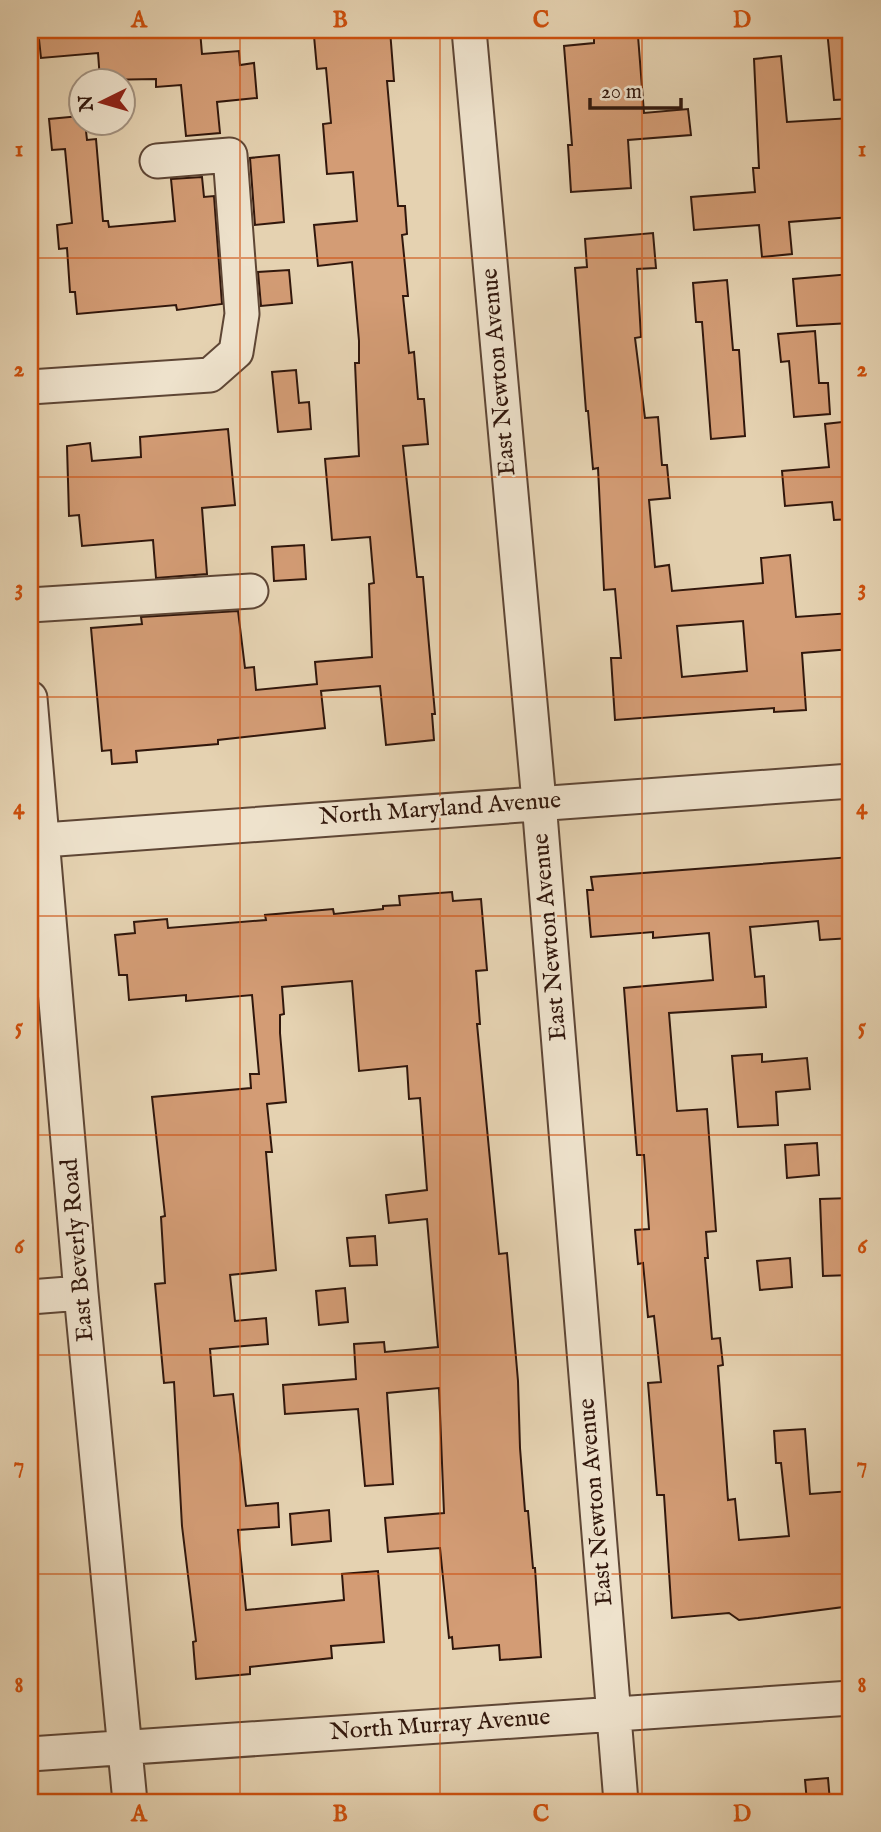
<svg xmlns="http://www.w3.org/2000/svg" width="881" height="1832" viewBox="0 0 881 1832" font-family="'IM FELL English',serif">
<style>
.building{fill:#d39c75;stroke:#31170c;stroke-width:2;fill-rule:evenodd}
.lines{fill:none;stroke-linecap:round;stroke-linejoin:round}
.minor-casing{stroke:#5e4635;stroke-width:37}
.minor{stroke:#eee2cc;stroke-width:33}
.grid{fill:none;stroke:#cd4f0c;stroke-width:2;stroke-opacity:0.55}
.labels{text-anchor:middle;dominant-baseline:central;stroke-width:5;stroke-linejoin:round;paint-order:stroke}
.street-label{font-size:24px;fill:#31170c;stroke:#eee2cc}
.neatline{fill:none;stroke:#cd4f0c;stroke-width:2.5}
.grid-label{font-size:23px;text-anchor:middle;font-weight:bold;fill:#cd4f0c}
</style>
<rect width="100%" height="100%" fill="#e5d2b1"/>
<filter id="stains"><feTurbulence type="fractalNoise" baseFrequency=".00286" numOctaves="4"/><feColorMatrix values="0 0 0 0 .2 0 0 0 0 .09 0 0 0 0 .02 0 0 0 .5 -.17"/></filter>
<radialGradient id="worn" r=".72"><stop offset=".6" stop-color="#630" stop-opacity="0"/><stop offset="1" stop-color="#630" stop-opacity=".3"/></radialGradient>
<path class="building" d="M38,30h162l2,24 37,-3 1,14 14,-2 3,35 -40,4 3,31 -34,3 -5,-51 -25,2v-8l-56,1 -2,-27 -57,5z
M390,30l4,51h-7l11,125h7l2,28 -5,1 6,61h-5l6,57 5,-1 4,47h6l4,45 -25,2 14,131h6l12,137h-3l2,26 -48,5 -6,-59 -59,5 4,37 -107,12v4l-82,7 1,11 -25,2 -1,-14 -9,1 -11,-123 51,-4 -1,-7 97,-6 7,57 9,-1 2,23 61,-6 -2,-22 57,-5 -3,-73 5,-1 -4,-46 -38,3 -7,-81 34,-3 -4,-93h4v-22l-7,-79 -34,4 -4,-41 43,-4 -4,-49 -26,2 -4,-50 8,-1 -5,-55 -9,1 -3,-33z
M827,30h24v69l-17,1z
M621,33v4l17,-1 6,77 44,-4 3,26 -63,5 3,48 -60,4 -3,-47h4l-8,-99 30,-3v-7z
M781,56l6,66 64,-4v99l-62,5 3,32 -30,3 -3,-32 -65,5 -3,-33 64,-5 -2,-24h6l-5,-109z
M80,116v6h5l2,18 9,-1 7,82h5l1,6 66,-6 -4,-42 31,-2 2,20 10,-1 8,108 -45,6 -1,-5 -99,9 -2,-22h-5l-3,-44 -8,1 -2,-24 15,-2 -7,-74 -13,1 -3,-31z
M279,155l5,67 -29,3 -5,-67z
M653,233l3,35 -19,1 4,68 -6,1 10,80 13,-1 4,48h5l3,33 -21,2 6,67 14,-2 3,26 91,-8 -2,-25 29,-3 6,62 55,-4v36l-49,4 4,57 -32,2v-4l-159,12 -4,-62h10l-6,-69 -11,1 -6,-122 -5,1 -5,-58h-2l-11,-143 12,-1 -2,-28zM743,621l4,50 -65,6 -5,-51z
M289,270l3,33 -31,3 -3,-34z
M851,274v49l-54,3 -4,-47z
M727,280l6,70h6l6,86 -34,3 -9,-117h-6l-3,-39z
M815,331l4,52h9l2,31 -36,3 -5,-56 -8,1 -3,-28z
M296,370l3,33 10,-1 2,27 -33,3 -6,-60z
M851,421v98l-17,1 -2,-18 -47,4 -3,-35 47,-4 -4,-43z
M228,429l7,76 -33,3 5,66 -51,4 -3,-38 -71,6 -3,-31 -10,1 -2,-70 23,-3 2,18 49,-4 -1,-20z
M304,545l2,34 -32,2 -2,-34z
M851,857v81l-31,2 -2,-19 -68,6 5,50 9,-1 2,31 -97,6 8,98 30,-2 9,122 -10,1 2,26h-3l7,81 8,-1 3,27 -5,1 10,134 7,-1 4,41 50,-4 -8,-73h-5l-2,-32 31,-2 5,65 41,-3v115l-93,12 -19,2 -10,-7 -57,5 -8,-123h-7l-9,-112 13,-1 -7,-66 -6,1 -5,-54 -5,1 -3,-34 14,-1 -5,-74h-7l-13,-167 89,-8 -4,-47 -56,5v-6l-62,5 -4,-47h6l-2,-13z
M452,892l1,9 28,-2 6,71 -11,1 4,53h-3l22,230 8,-1 11,128 2,67 5,63h3l5,57h2l6,89 -41,3 -1,-15 -46,4 -1,-12 -3,1 -9,-90 -52,4 -3,-34 59,-5 -5,-125 -52,5 6,91 -28,2 -7,-77 -73,5 -2,-29 73,-6 -2,-35 30,-2 1,10 53,-5 -11,-128 -38,4 -3,-28 41,-5 -7,-92 -11,1 -2,-33 -48,5 -7,-90 -70,6 2,27 -4,1v18l6,69 -19,2 5,48h-6l10,118 -46,5 5,46 31,-3 2,26 -58,5 4,47 19,-2 13,112 32,-3 1,24 -41,3 8,80 98,-10 -2,-26 36,-3 6,71 -53,4 1,12 -82,9v7l-54,5 -3,-37 3,-1 -14,-115 -8,-144 -10,1 -9,-99 10,-1 -4,-66 4,-1 -13,-119 99,-9 -1,-14h9l-7,-79 -66,6v-6l-57,5 -2,-25h-8l-4,-40 20,-2 -1,-11 33,-3 1,9 98,-8 -1,-5 68,-6 1,5 49,-5v-3l17,-1 -1,-9z
M762,1054v8l45,-4 3,31 -34,3 2,33 -40,2 -6,-71z
M817,1143l2,32 -32,3 -2,-33z
M851,1198v77l-28,1 -3,-77z
M375,1236l2,29 -27,1 -3,-28z
M790,1258l2,29 -32,3 -3,-29z
M345,1288l3,34 -29,3 -3,-34z
M329,1510l2,31 -39,4 -2,-31z
M828,1778l2,24h-23l-2,-22z"/>
<g class="lines">
<defs>
<path id="minor" d="M469,30l70,772 82,1000
M30,387l180,-12 26,-23 6,-38 -12,-159 -73,6
M30,605l221,-14
M30,698l51,595 49,509
M30,841l821,-60
M30,1297l51,-4
M30,1754l821,-56"/>
</defs>
<use href="#minor" class="minor-casing"/>
<use href="#minor" class="minor"/>
</g>
<path class="grid" d="M240,30v1772M440,30v1772M642,30v1772M30,258h821M30,477h821M30,697h821M30,916h821M30,1135h821M30,1355h821M30,1574h821"/>
<g class="labels">
<g class="street-label">
<text transform="translate(499 372) rotate(-95)">East Newton Avenue</text>
<text transform="translate(440 809) rotate(-4)">North Maryland Avenue</text>
<text transform="translate(550 937) rotate(-95)">East Newton Avenue</text>
<text transform="translate(78 1250) rotate(-95)">East Beverly Road</text>
<text transform="translate(596 1502) rotate(-95)">East Newton Avenue</text>
<text transform="translate(440 1725) rotate(-4)">North Murray Avenue</text>
</g>
</g>
<rect width="881" height="1832" fill="none" stroke="#e5d2b1" stroke-width="77"/>
<g transform="translate(102 102) rotate(265)"><circle r="33" fill="#eee2cc" stroke="#a2917f" stroke-width="2"/>
<path d="M0-5L12 26L0 18L-12 26Z" fill="#8f2418"/>
<text y="-10" font-size="19" font-weight="bold" text-anchor="middle" fill="#31170c">N</text>
</g>
<path d="M590 98v10h91v-10" fill="none" stroke="#31170c" stroke-width="3.5"/>
<text x="601" y="98" font-size="21" fill="#31170c" stroke="#eee2cc" stroke-width="5" paint-order="stroke">20 m</text>
<rect x="38" y="38" width="804" height="1756" class="neatline"/>
<g class="grid-label">
<text x="139" y="27">A</text>
<text x="340" y="27">B</text>
<text x="541" y="27">C</text>
<text x="742" y="27">D</text>
<text x="19" y="156">1</text>
<text x="862" y="156">1</text>
<text x="19" y="376">2</text>
<text x="862" y="376">2</text>
<text x="19" y="595">3</text>
<text x="862" y="595">3</text>
<text x="19" y="814">4</text>
<text x="862" y="814">4</text>
<text x="19" y="1034">5</text>
<text x="862" y="1034">5</text>
<text x="19" y="1253">6</text>
<text x="862" y="1253">6</text>
<text x="19" y="1472">7</text>
<text x="862" y="1472">7</text>
<text x="19" y="1692">8</text>
<text x="862" y="1692">8</text>
<text x="139" y="1821">A</text>
<text x="340" y="1821">B</text>
<text x="541" y="1821">C</text>
<text x="742" y="1821">D</text>
</g>
<rect width="100%" height="100%" filter="url(#stains)"/>
<rect width="100%" height="100%" fill="url(#worn)"/>
</svg>
